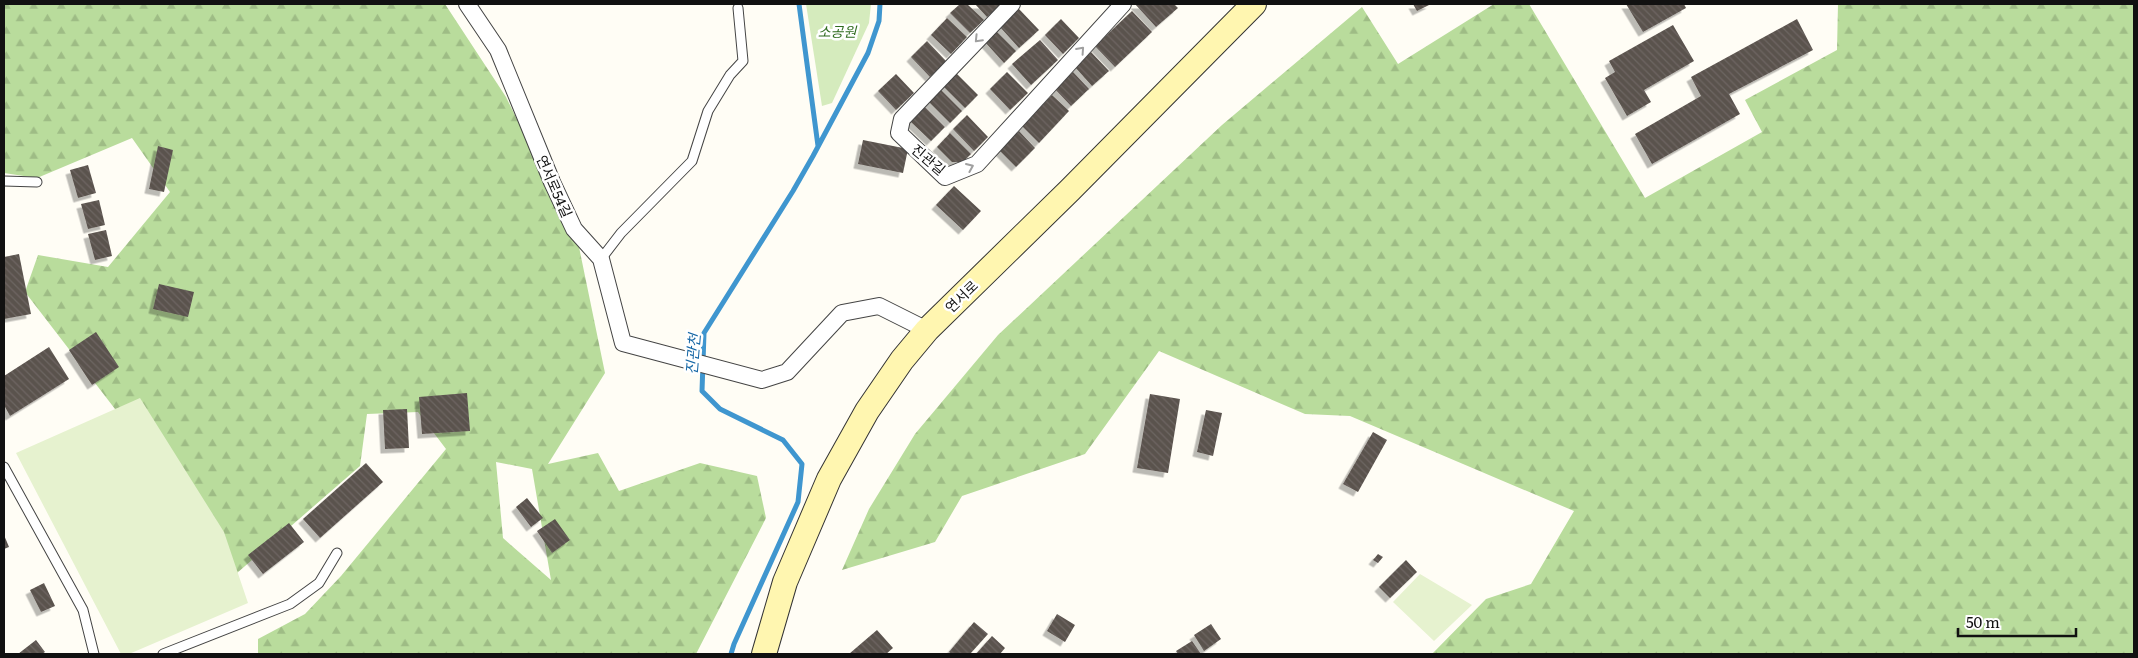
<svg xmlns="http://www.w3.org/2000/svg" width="2138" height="658" viewBox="0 0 2138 658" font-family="Literata,'Noto Sans KR',serif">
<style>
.grass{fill:#d5ebbd}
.forest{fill:url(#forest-firs);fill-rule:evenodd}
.pitch{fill:#e6f2cf}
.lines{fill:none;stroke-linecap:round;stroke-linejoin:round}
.stream{stroke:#3f96cf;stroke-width:5}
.building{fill:url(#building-back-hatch);filter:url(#shadow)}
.lane-casing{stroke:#444;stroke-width:11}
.street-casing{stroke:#444;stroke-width:18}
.secondary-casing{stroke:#333;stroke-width:26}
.lane{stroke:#fff;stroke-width:9}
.street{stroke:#fff;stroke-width:16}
.secondary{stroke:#fff6b0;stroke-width:24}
.oneway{stroke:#a0a0a0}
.labels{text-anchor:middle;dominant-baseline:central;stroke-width:5;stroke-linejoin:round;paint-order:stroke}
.park-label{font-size:14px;font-style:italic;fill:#2f6b1f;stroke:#fff}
.street-label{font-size:14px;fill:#111;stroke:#fff}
.water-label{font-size:15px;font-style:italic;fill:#1768a6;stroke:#fff}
</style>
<defs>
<pattern id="forest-firs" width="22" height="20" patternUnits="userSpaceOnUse" patternTransform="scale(1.25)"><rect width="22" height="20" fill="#b9dc9c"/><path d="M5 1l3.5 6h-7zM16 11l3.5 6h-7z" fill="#9ebc85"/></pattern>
<pattern id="building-back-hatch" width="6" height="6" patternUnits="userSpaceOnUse" patternTransform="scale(1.25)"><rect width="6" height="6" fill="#5a524d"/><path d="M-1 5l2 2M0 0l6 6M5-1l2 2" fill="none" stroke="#6d6662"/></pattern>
<filter id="shadow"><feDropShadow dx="-4.5" dy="4.5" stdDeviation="0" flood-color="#0004"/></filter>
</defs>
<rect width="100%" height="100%" fill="#fffdf5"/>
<path class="grass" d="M806,4h65l-2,19 -37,80 -10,3z"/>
<path class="forest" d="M4,4h441l61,93 73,150 26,126 -57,91 50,-11 21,38 81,-28 57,13 9,42 -70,136h-438v-15l47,-25 36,-38 105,-127 -28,-37 -51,2 -7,52 -123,107 -92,-125 -120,-156 13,-37 70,12 62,-75 -38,-54 -95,40 -33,-5zM496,462l36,7 19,111 -48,-42z
M1494,4h35l116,194 117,-66 -17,-32 92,-50 1,-46h296v650h-702l54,-55 45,-15 43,-73 -224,-95 -45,-2 -146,-63 -74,103 -123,42 -27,46 -93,28 27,-61 46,-75 83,-99 224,-210 140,-118 36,57z"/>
<path class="pitch" d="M140,398l84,134 24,71 -119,51h-8l-105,-201z
M1420,574l52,31 -38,36 -41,-39z"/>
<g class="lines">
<path class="stream" d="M799,4l19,142
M731,654l3,-10 64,-142 4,-38 -19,-24 -63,-31 -18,-18 2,-58 89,-142 20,-35 55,-103 11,-32 1,-17"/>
</g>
<path class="building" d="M960,4h7l17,16 -14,13 -20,-20z
M975,4h27l-15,13z
M1135,4h39l4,4 -22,19z
M1413,4h18l-14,7z
M1626,4h58l2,4 -43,24z
M1019,9l20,21 -20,18 -19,-21z
M1132,11l20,21 -37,35 -20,-21z
M947,18l20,19 -16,17 -20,-19z
M1061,19l18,19 -16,16 -18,-19z
M1797,19l16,31 -84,44 11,20 -88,50 -17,-30 66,-38 -10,-19z
M1673,25l21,36 -50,29 7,12 -24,14 -22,-38 10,-6 -6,-11z
M996,31l20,20 -12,12 -19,-21z
M1040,40l18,20 -27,25 -19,-21z
M927,41l19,20 -16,16 -19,-20z
M1091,52l18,19 -17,15 -17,-19z
M1007,72l21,21 -18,17 -20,-21z
M1073,72l16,17 -18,17 -17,-18z
M956,73l22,22 -13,13 -22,-22z
M896,74l18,19 -18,17 -18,-19z
M941,90l21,21 -12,12 -21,-21z
M1052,95l17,16 -30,32 -17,-17z
M925,107l20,20 -14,14 -20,-19z
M967,115l21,22 -14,14 -21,-22z
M1019,131l16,17 -19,19 -17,-17z
M950,133l21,21 -8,8h-11l-15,-15z
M863,140l45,9 -5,24 -45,-9z
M158,146l15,4 -9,42 -15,-3z
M88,165l8,28 -18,5 -8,-28z
M954,186l27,25 -18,19 -27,-25z
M99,200l6,25 -17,4 -7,-25z
M106,230l6,26 -17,4 -7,-26z
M19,254l12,60 -27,5v-62z
M159,284l35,8 -6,25 -35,-8z
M96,332l23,35 -27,18 -23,-35z
M49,347l20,32 -59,37 -6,-11v-29z
M467,393l3,38 -48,3 -3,-37z
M1150,394l30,5 -12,74 -31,-5z
M407,409l2,39 -24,1 -2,-39z
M1206,410l16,3 -9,43 -16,-4z
M1373,432l14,8 -29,52 -15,-8z
M366,463l17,19 -63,56 -17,-19z
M527,498l16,20 -12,9 -15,-20z
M555,519l15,21 -18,13 -15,-22z
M289,523l15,19 -41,32 -15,-19z
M4,535l5,12 -5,2z
M1378,554l5,3 -5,6 -5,-3z
M1406,560l11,12 -27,26 -11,-11z
M44,583l11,23 -14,6 -11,-22z
M1057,614l18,11 -10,17 -18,-11z
M974,622l14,12 -18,20h-18l-3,-2z
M1211,624l10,15 -17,12 -10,-16z
M877,630l16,18 -7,6h-37z
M992,636l13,12 -5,6h-24z
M36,640l9,12 -3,2h-24z
M1192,641l9,13h-23l-2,-3z"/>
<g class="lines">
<defs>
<path id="lane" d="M4,181l33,1
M601,259l20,-26 71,-72 16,-50 22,-36 13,-14 -5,-53
M4,467l79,143 11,44
M163,654l127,-50 29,-21 18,-30"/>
<path id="street" d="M467,4l31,46 54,132 22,47 27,30 22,84 139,37 25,-8 55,-59 37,-7 48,24
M1012,4l-110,115 -3,14 46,44 32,-13 146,-160"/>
<path id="secondary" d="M764,654l21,-72 44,-103 38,-68 35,-51 25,-30 143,-140 184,-186"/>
</defs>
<use href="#lane" class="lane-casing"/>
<use href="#street" class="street-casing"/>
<use href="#secondary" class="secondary-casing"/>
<use href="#lane" class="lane"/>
<use href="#street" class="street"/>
<use href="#secondary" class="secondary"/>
</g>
<defs><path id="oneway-chevron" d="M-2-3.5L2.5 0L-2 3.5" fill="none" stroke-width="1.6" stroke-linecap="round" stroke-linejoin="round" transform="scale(1.25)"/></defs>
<g class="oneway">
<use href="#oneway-chevron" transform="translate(978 39) rotate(134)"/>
<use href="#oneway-chevron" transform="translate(1081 50) rotate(-48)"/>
<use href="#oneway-chevron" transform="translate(970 167) rotate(-23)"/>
</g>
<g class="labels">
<g class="park-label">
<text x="837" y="31">소공원</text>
</g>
<g class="street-label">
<text transform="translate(929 159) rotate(40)">진관길</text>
<text transform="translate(555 186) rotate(66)">연서로54길</text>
<text transform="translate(961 296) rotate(-44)">연서로</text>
</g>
<g class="water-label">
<text transform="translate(692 354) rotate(-85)">진관천</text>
</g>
</g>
<rect width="2138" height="658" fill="none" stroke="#111111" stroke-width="10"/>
<path d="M1958 628v8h118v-8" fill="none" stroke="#111111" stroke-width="2.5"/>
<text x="1966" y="628" font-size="15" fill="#111111" stroke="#ffffff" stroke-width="4" paint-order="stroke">50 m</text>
</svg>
